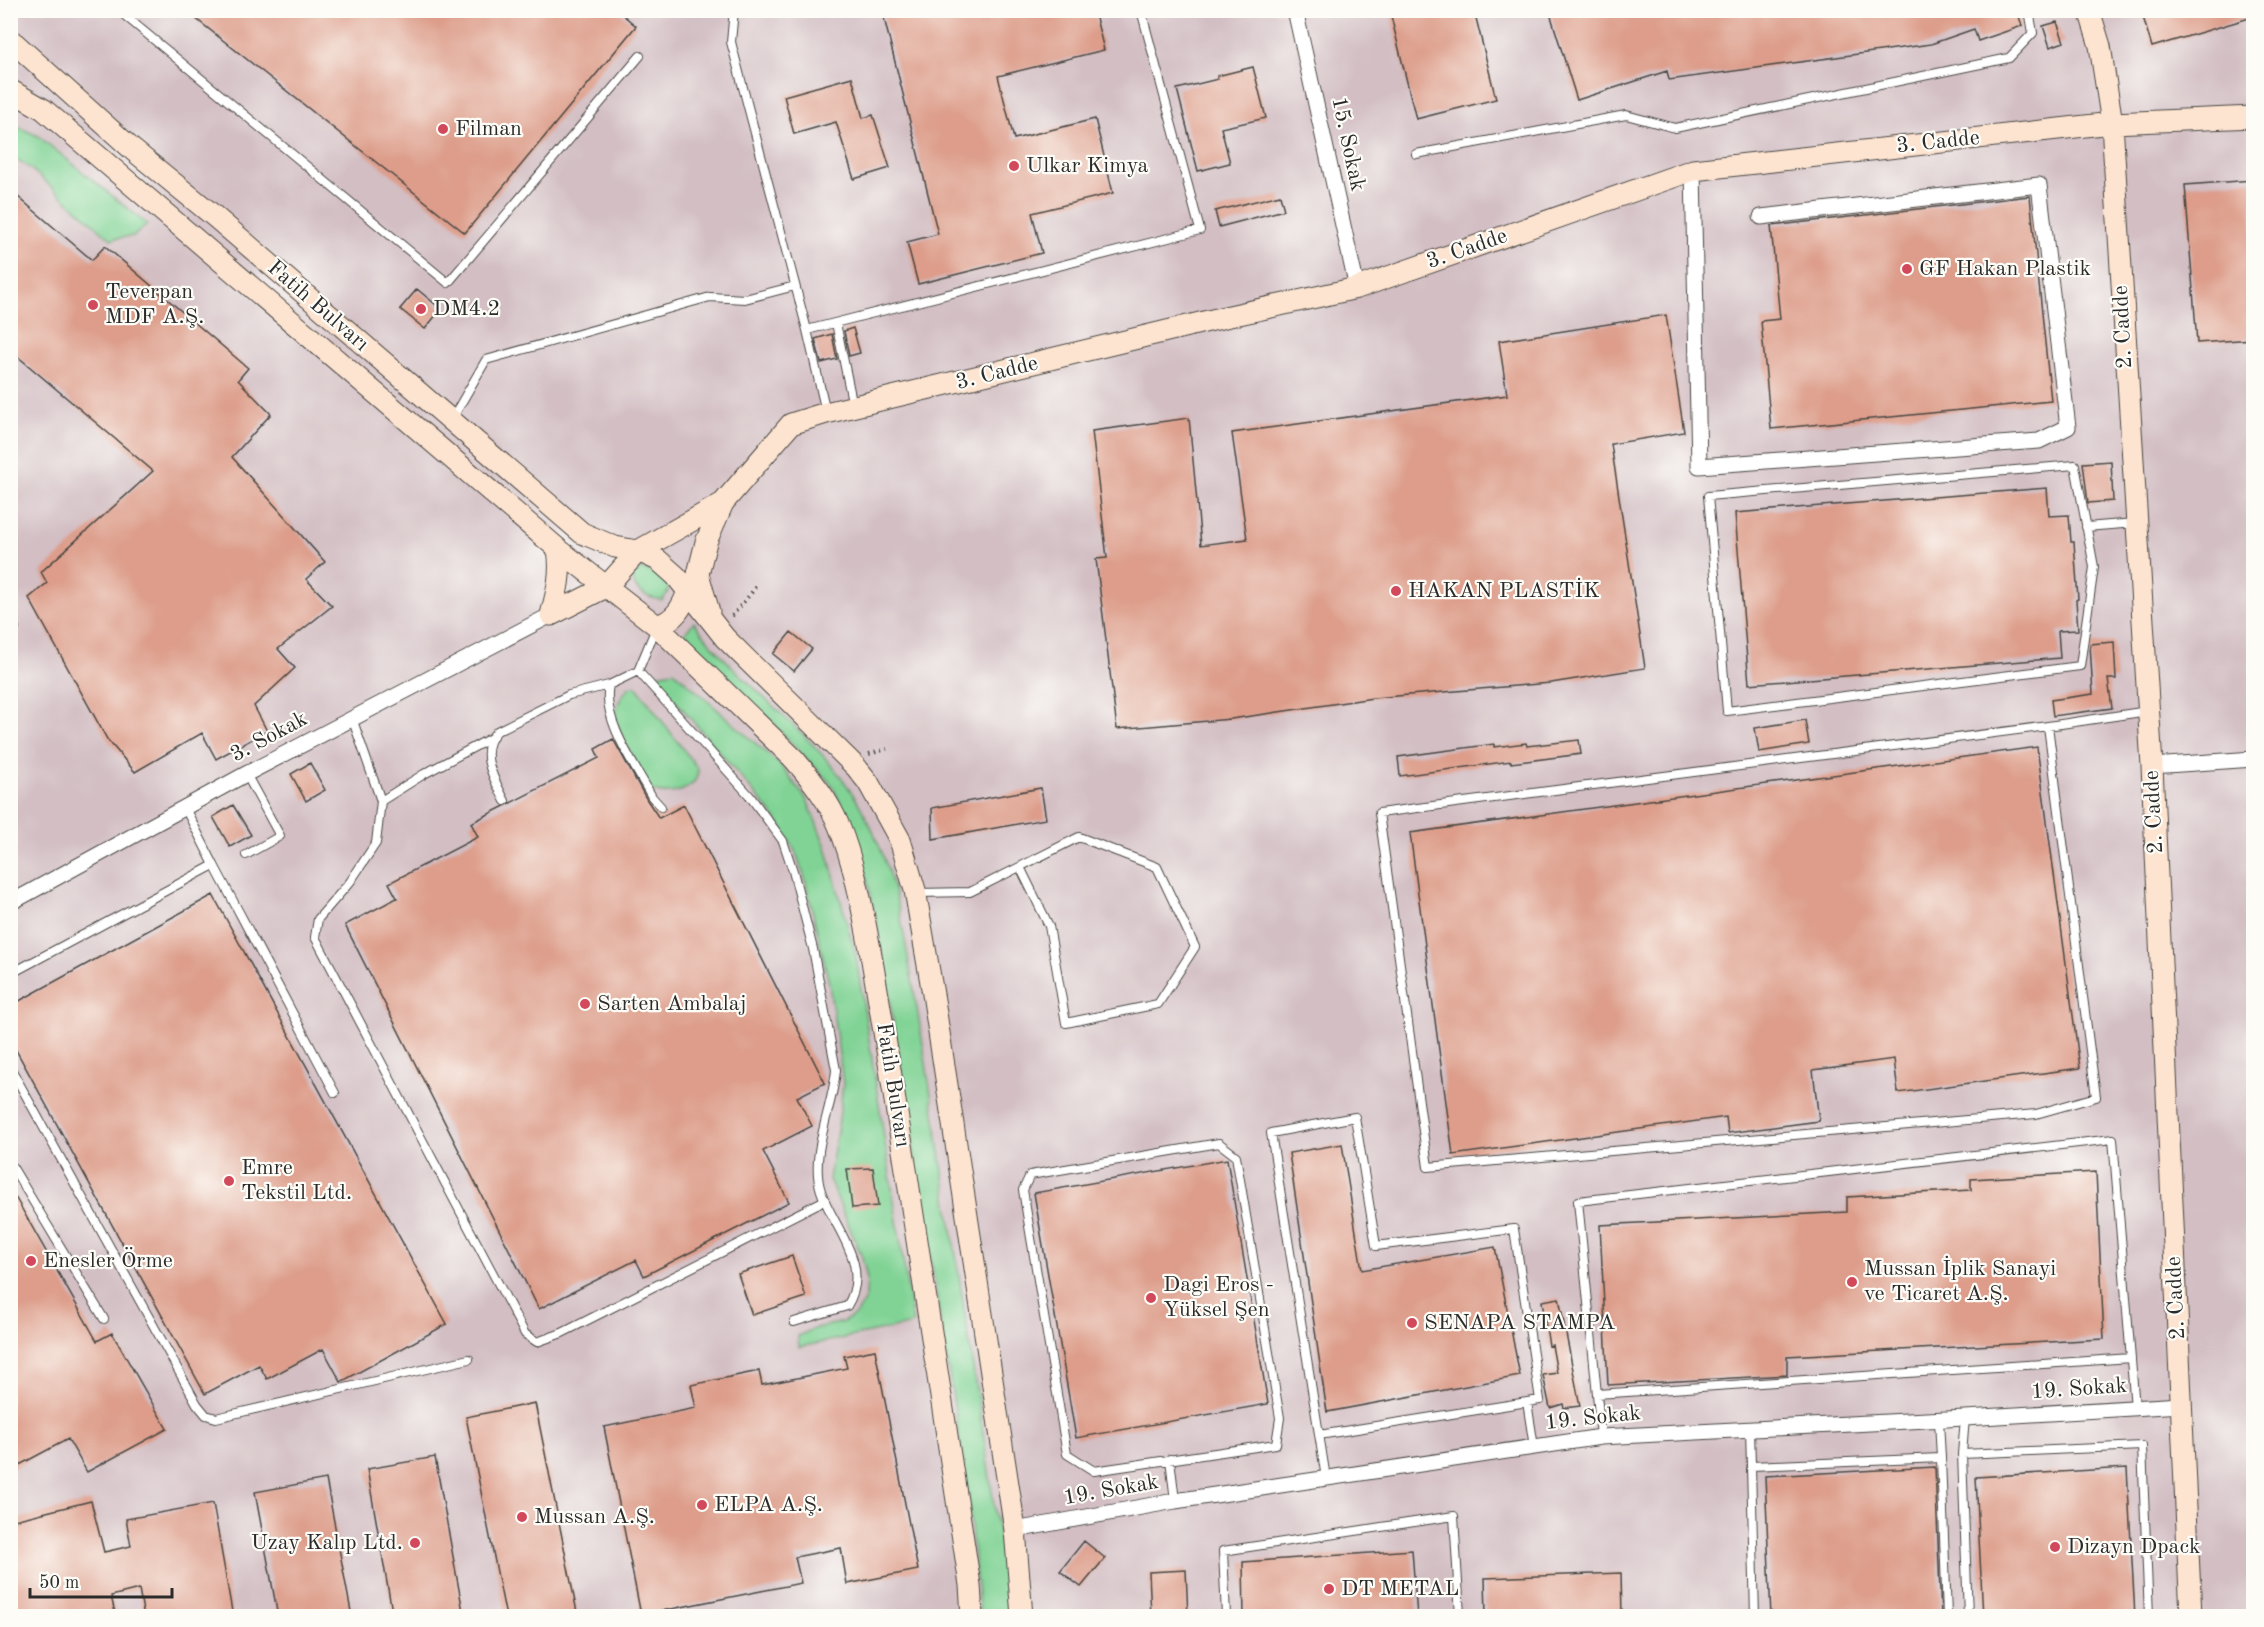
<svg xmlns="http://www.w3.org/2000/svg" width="2264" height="1627" viewBox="0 0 2264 1627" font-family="'Old Standard TT',serif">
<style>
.industrial{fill:#d2bec3}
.green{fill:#81d395;stroke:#567f60;stroke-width:1.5}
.building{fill:#dd9d8a}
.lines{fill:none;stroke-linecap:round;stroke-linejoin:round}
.lane-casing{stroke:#484642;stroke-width:10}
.street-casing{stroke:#484642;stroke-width:17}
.secondary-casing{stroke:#484642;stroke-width:23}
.path{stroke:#484642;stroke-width:4;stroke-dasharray:1.5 4.5;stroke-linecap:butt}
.lane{stroke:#fff;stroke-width:8}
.street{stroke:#fff;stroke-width:15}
.secondary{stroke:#fde4d1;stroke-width:21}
.poi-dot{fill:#d1495b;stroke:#fdfcf7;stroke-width:2}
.labels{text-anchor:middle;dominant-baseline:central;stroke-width:4.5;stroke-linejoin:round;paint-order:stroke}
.poi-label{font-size:22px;fill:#2b2b2b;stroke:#fdfcf7;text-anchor:start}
.street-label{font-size:22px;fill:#2b2b2b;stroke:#fdfcf7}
</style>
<rect width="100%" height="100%" fill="#fdfcf7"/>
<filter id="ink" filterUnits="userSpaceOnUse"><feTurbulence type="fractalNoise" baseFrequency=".0167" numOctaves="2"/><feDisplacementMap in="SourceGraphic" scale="12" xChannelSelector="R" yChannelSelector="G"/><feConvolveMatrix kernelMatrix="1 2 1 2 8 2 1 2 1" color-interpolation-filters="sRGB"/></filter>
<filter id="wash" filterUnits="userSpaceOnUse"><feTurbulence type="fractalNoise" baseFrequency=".008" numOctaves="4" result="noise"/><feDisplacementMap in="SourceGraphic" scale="24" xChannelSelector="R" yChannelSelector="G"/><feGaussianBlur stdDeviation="1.35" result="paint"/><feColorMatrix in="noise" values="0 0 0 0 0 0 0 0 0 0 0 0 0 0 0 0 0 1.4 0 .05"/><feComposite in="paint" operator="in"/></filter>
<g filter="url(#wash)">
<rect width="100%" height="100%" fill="#ece2c1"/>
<path class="industrial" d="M11,11h2242v1605h-2242z"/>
<path class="green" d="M10,123l28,13 109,88 -13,12 -23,3 -80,-70 -20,-14z
M641,569c12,2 20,7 28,18l-2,7 -5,6c-15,-2 -31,-9 -29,-26z
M694,622c50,70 131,115 171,193 27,50 37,105 46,160 9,48 16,96 24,144 26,166 52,332 76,497h-31l-13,-129 -74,-467 -16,-97 -12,-53 -15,-47 -18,-38 -96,-100 -56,-46z
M674,671l106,94 27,35 19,47 30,109 57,368 -114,23 -1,-11 18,-8 27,-6 14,-8 9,-17 1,-19 -5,-21 -33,-78 10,-59 4,-37 -14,-100 -24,-104 -9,-26 -13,-24 -9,-13 -94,-110 -24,-25 1,-7z
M636,686l62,83c0,22 -31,29 -47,21 -9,-17 -34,-56 -35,-73 -1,-11 6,-22 13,-30z"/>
<g id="blocks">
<path class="building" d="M185,10h432l19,16 -171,207z
M882,10h212l10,40 -106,26 16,63 81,-20 18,74 -81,20 10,40 -124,31 -11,-42 31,-8z
M1413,10h61l22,89 -80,20 -25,-103z
M1549,10h468l5,16 -44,15 -4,-12 -43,15 -262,36 -2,-9 -90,29z
M2141,10h112v7l-101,30z
M2057,22l7,20 -14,5 -7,-21z
M1253,67l13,51 -45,10 9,35 -32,8 -21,-82 41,-10 -1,-3z
M852,77l11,41 10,-3 17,53 -36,11 -18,-57 -42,12 -10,-38z
M2253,180v159l-56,4 -12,-158z
M10,190l82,70 13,-14 143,122 -10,12 33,34 -39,43 93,105 -19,17 26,27 -54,43 17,19 -41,38 13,25 -51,28 -14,-26 -67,39 -28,-33 -78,-141 18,-15 -6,-11 112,-101 -143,-121z
M1280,195l4,15 -65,17 -4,-16z
M2030,196l21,205 -280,28 -10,-108 19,-2 -9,-93z
M417,289l24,20 -16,20 -25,-20z
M1666,315l18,117 -73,12 34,224 -94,15 -178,15 -142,21 -114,10 -21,-170 11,-1 -15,-127 97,-13 12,127 46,-6 -15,-106 275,-38 -8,-54z
M853,328l7,25 -11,3 -5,-25z
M832,334l5,25 -16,4 -6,-24z
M2111,461l2,40 -25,2 -5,-40z
M2047,488l2,28 20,-1 2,27h3l4,57 -2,1 2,30 -20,1 2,27 -311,26 -14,-171z
M791,632l21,17 -18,22 -21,-17z
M2114,642l2,37h-8l4,29 -59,8 -2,-16 42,-6 -3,-50z
M1805,720l4,24 -50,8 -4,-24z
M613,739l34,61 12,18 25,-13 141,278 -28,14 15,29 -49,25 26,51 -145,74 -8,-16 -97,49 -194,-384 52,-27 -8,-15 89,-46 -7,-14 128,-65 -4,-9z
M1579,740l2,14 -70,9v-2l-111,15 -2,-19 96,-13v3l32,-4 1,3z
M2037,747l43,321 -182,25 -4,-34 -81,11 6,51 -91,12 -2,-16 -273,38 -43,-322z
M310,763l15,27 -19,11 -15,-27z
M1041,788l5,31 -113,20 -1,-31z
M233,805l18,30 -21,12 -17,-30z
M213,895l234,429 -106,58 -18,-33 -56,30 -8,-14 -54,29 -195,-355v-33z
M1342,1144l20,126 133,-23 25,129 -193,36 -38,-259z
M1227,1159l41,245 -192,34 -42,-245z
M873,1168l5,38 -26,2 -5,-39z
M2096,1172l8,167 -317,17v19l-179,10 -8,-160 247,-13v-15l124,-7v-11z
M10,1188l87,153 15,-8 55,96 -80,43 -19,-33 -58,31z
M792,1256l14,41 -54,18 -14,-41z
M1559,1298l21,108 -16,2 -1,-4 -13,4 -7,-33 14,-2 -5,-28 -3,1 -7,-45z
M875,1350l43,220 -71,14 -6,-36 -46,9 6,26 -160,32 -37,-188 92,-19 -5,-23 68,-14 3,14 85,-17 -3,-12z
M535,1403l43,214h-72l-40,-200z
M435,1457l29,160h-71l-26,-148z
M1935,1467l6,150h-170l-6,-141z
M2127,1468l8,149h-152l-7,-140z
M326,1479l26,138h-74l-23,-125z
M91,1501l13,51 27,-6 -5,-27 87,-16 20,114h-89l-5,-28 -28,7 5,21h-106v-96z
M1084,1541l21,17 -24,29 -21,-16z
M1412,1550l5,67h-173l-1,-55z
M1186,1570l2,47h-37l-2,-45z
M1621,1573l1,44h-136l-1,-39z"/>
</g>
</g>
<g filter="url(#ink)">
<use href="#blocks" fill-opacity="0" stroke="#484642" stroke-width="1.5"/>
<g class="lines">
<defs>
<path id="lane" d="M118,10l330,273 192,-227
M734,10l-3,32 76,288 19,82
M1416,154l210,-39 49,13 334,-70 24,-25 -4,-23
M836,323l17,83
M807,330l393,-100 -59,-220
M452,419l34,-59 224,-63 35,2 50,-13
M2075,465l19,102 -14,99 -353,45 -19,-215z
M2086,527l49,-4
M10,618l5,10 -5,2
M638,671l111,124 34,46 10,30 20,78 23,121c-3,37 -27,85 -15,121 12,37 52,74 26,115l-53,16
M609,685c-8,34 27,82 43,112l9,10
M352,718l29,83
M2048,726l48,371 -60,17 -608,53 -49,-354 669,-87 100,-15
M491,738l-67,36 -43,27 -5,42 -26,39 -32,37 -3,18 210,397 12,8 25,-9 263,-133
M246,774l34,62 -34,19
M505,801c-11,-22 -28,-49 -8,-70l72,-36 40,-10 29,-14 18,-43
M185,808l29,57
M917,893l53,-1 109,-55 78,30 38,80 -37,57 -92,19 -17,-97 -29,-59
M10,974l204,-109 121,228
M10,1067l187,337 9,11 10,3 253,-59
M1219,1143l17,13 44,262 -4,26 -182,27 -27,-17 -44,-264 7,-15z
M10,1163l94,156
M2131,1358l-534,36 -19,-193 535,-62 19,233 3,36
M1597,1394l4,43
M1527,1402l7,45
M1939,1420l2,38
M1750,1428l1,38
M1319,1435l221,-35 -26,-171 -138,17 -21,-129 -84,16 55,345
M1962,1454l3,-36
M1170,1459l5,42
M1226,1616l-3,-65 231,-35 6,100
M1755,1616l-4,-150 190,-8 6,158
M1968,1616l-6,-162 180,-8 7,170"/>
<path id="street" d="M1295,10l62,278
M1693,170l6,296 340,-25 29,-14 -29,-242 -278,32
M2152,766l102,-7
M10,903l236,-129 305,-159
M1015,1530l160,-29 426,-64 364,-19 216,-13"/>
<path id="secondary" d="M2089,10l11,36 12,77 40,643 39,850
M10,39l123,111 81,66 368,317 33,14 23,4 20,9 18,16 49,62 131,129 12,15 32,58 15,50 19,110 81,530 7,86
M10,90l33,19 515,440 99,77 137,133c17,20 35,42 45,67 16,39 23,82 31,123 9,51 17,101 25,152 26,161 51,322 75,484l2,31
M709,612l-11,-38 8,-32 17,-39 68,-79 35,-11 399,-96 132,-29 336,-118 419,-47 142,-6
M551,615l55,-28 32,-36 85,-48
M551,615c6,-23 11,-42 7,-66
M657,626c18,-6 25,-18 31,-35"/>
</defs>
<use href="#lane" class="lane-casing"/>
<use href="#street" class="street-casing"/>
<use href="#secondary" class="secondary-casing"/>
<path class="path" d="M732,616l25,-30
M869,754l18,-5"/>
<use href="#lane" class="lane"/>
<use href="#street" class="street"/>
<use href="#secondary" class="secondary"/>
</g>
</g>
<g class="poi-dot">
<circle cx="443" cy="129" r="6"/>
<circle cx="1014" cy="166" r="6"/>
<circle cx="1907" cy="269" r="6"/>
<circle cx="93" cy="305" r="6"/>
<circle cx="421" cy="309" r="6"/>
<circle cx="1396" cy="591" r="6"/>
<circle cx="585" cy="1004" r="6"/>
<circle cx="229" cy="1181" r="6"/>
<circle cx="31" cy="1261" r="6"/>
<circle cx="1852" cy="1282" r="6"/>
<circle cx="1151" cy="1298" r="6"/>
<circle cx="1412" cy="1323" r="6"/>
<circle cx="702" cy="1505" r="6"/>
<circle cx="522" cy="1517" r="6"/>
<circle cx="415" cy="1543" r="6"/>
<circle cx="2055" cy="1547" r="6"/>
<circle cx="1329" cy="1589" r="6"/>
</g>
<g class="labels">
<g class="poi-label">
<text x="455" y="129">Filman</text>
<text x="1026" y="166">Ulkar Kimya</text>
<text x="1919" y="269">GF Hakan Plastik</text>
<text x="105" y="292">Teverpan<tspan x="105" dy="25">MDF A.Ş.</tspan></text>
<text x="433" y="309">DM4.2</text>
<text x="1408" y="591">HAKAN PLASTİK</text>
<text x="597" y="1004">Sarten Ambalaj</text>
<text x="241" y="1168">Emre<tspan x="241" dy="25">Tekstil Ltd.</tspan></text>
<text x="43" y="1261">Enesler Örme</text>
<text x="1864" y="1269">Mussan İplik Sanayi<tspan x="1864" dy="25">ve Ticaret A.Ş.</tspan></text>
<text x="1163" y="1285">Dagi Eros -<tspan x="1163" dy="25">Yüksel Şen</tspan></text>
<text x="1424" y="1323">SENAPA STAMPA</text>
<text x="714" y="1505">ELPA A.Ş.</text>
<text x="534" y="1517">Mussan A.Ş.</text>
<text x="403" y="1543" text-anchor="end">Uzay Kalıp Ltd.</text>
<text x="2067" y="1547">Dizayn Dpack</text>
<text x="1341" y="1589">DT METAL</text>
</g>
<g class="street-label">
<text transform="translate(1938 142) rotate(-6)">3. Cadde</text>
<text transform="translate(1348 144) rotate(78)">15. Sokak</text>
<text transform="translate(1467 249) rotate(-19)">3. Cadde</text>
<text transform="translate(318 306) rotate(41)">Fatih Bulvarı</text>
<text transform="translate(2123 327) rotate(-93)">2. Cadde</text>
<text transform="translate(997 373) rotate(-14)">3. Cadde</text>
<text transform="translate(269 737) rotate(-28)">3. Sokak</text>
<text transform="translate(2154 812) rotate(-93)">2. Cadde</text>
<text transform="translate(893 1085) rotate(81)">Fatih Bulvarı</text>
<text transform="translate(2176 1298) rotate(-93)">2. Cadde</text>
<text transform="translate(2079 1389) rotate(-4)">19. Sokak</text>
<text transform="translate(1593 1418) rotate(-6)">19. Sokak</text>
<text transform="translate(1111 1490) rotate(-10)">19. Sokak</text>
</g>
</g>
<rect width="2264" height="1627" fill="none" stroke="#fdfcf7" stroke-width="36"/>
<path d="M30 1588v9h142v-9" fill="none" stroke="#2b2b2b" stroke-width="3"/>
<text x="39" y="1588" font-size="18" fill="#2b2b2b" stroke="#fdfcf7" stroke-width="4.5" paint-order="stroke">50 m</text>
</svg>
